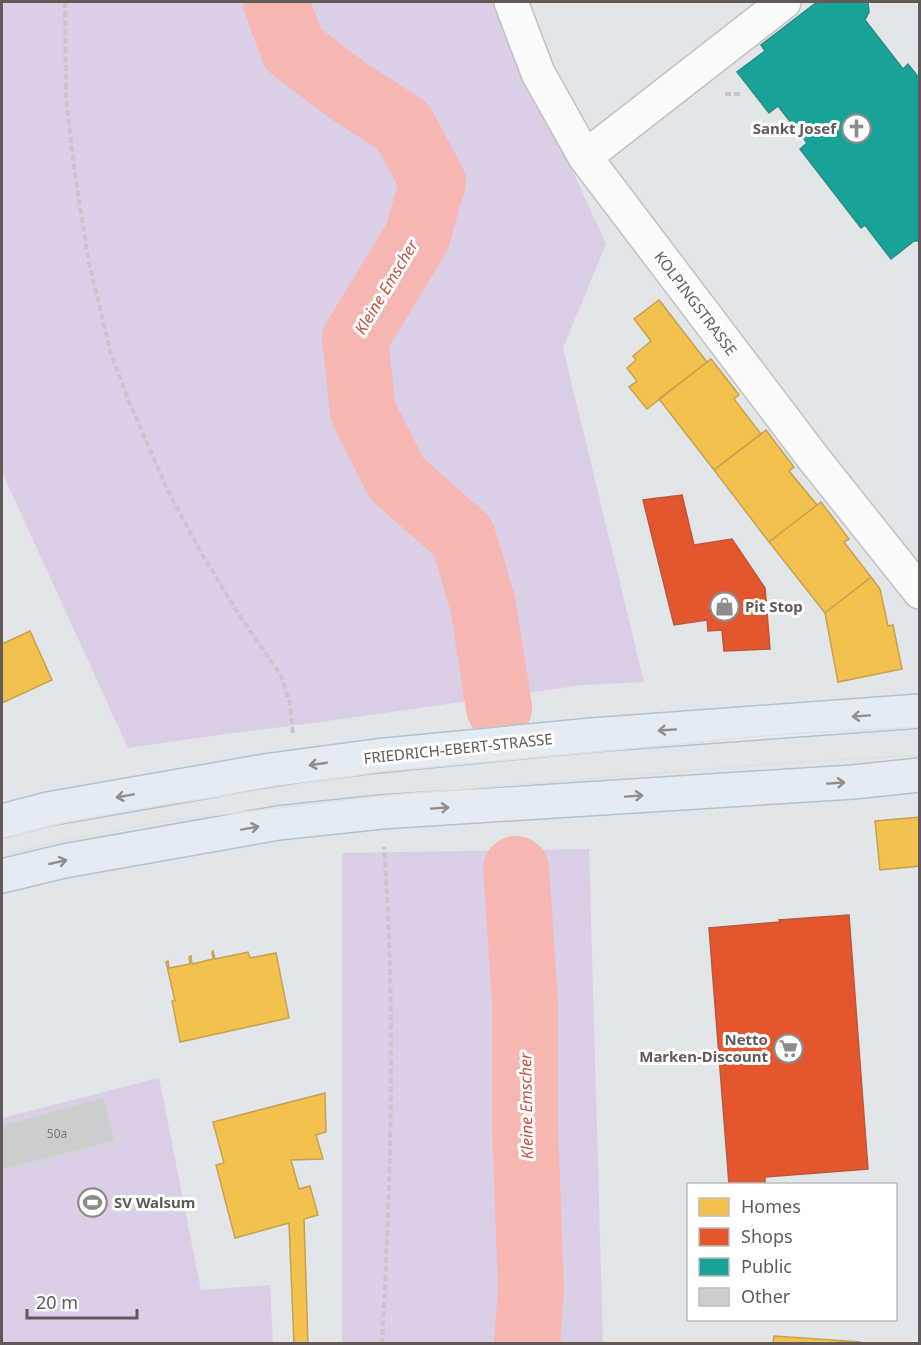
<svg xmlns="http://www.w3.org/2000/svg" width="921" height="1345" viewBox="0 0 921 1345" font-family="'Noto Sans',sans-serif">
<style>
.green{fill:#dbcee7}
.homes{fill:#f2c14e;stroke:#c6a251;stroke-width:1.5}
.shops{fill:#e4572e;stroke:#bd583b;stroke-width:1.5}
.public{fill:#17a398;stroke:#2d8d85;stroke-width:1.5}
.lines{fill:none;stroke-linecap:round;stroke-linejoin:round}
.river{stroke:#f6b7b3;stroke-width:66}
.building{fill:#cbcdcf;stroke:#d2d6d8;stroke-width:1.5}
.minor-casing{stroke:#c2c2c3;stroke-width:36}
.major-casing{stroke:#afc5d1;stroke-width:36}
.path{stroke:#cbc4ca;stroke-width:4;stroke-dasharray:6 3;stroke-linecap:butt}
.minor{stroke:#fbfbfc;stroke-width:33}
.major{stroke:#e5ebf2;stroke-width:33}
.tram{stroke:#e0e0e0;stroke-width:1.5}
.oneway{stroke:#8f8d8e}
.labels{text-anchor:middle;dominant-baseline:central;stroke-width:6;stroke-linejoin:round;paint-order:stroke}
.number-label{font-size:12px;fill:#7c7877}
.poi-label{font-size:15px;font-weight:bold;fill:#615a58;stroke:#fff;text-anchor:end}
.street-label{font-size:15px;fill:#615a58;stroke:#fff}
.water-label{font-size:16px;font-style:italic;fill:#c4513d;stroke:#fff}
</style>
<rect width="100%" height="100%" fill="#e2e6e9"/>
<path class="green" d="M2,2h493l111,242 -43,104 81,334 -61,3 -270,38 -88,11 -97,14 -126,-276z
M589,849l14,494h-261v-490z
M159,1078l42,212 69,-5 3,58 -271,1v-226z"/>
<path class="homes" d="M659,300l48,62 -60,47 -18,-22 8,-6 -10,-13 9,-8 -3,-4 18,-15 -17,-22z
M711,359l28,36 -5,4 27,35 -47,36 -55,-71z
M766,430l28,37 -5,4 28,34 -48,37 -55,-72z
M821,502l28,37 -5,3 27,35 -46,36 -56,-71z
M871,577l9,12 8,37 5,-1 9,44 -64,13 -13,-69z
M30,631l22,49 -50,23v-59z
M920,817v49l-40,4 -5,-49z
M213,951l2,8 33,-7 2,6 26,-5 13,65 -109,24 -8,-41h3l-9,-39 2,-1 1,7 21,-4 -1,-7 2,-1 1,8 21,-5 -1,-7z
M325,1093l1,39 -10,3 7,24 -32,1 8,29 11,-3 8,29 -14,4 4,125h-14l-5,-121 -54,15 -19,-73 8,-2 -11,-41z
M774,1336l86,6v2h-87z"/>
<path class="shops" d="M682,495l12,50 38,-6 33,49 5,61 -46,2 -2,-21 -14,1 -1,-11 -33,5 -31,-125z
M849,915l19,254 -103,8v7h-36l-20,-256 71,-6 -1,-2z"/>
<path class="public" d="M817,2h5l1,1 2,-1h43l1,10 -4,8 38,49 5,-5 12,15v162h-6l-23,18 -26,-34 -4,3 -61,-79 7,-6 -29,-37 -9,7 -32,-41 28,-21 -4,-6z"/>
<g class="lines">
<path class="river" d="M276,2l17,47 57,43 53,34 30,56 -16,55 -62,102 8,73 34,67 66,58 20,68 16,103
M516,869l9,130v127l6,164 -4,54"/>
</g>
<path class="building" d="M104,1097l11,44 -113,29v-45z"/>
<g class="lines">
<defs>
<path id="minor" d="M511,2l27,71 47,84 229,302 106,133
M585,157l199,-155"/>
<path id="major" d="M2,821l46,-12 223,-39 105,-14 216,-21 328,-24
M2,876l62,-15 214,-38 103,-11 472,-30 67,-7"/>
</defs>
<use href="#minor" class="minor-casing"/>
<use href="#major" class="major-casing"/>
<path class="path" d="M65,2l1,96 8,70 15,95 22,91 19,50 39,89 33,61 36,59 43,63 9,28 3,30
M725,94h18
M382,1344c9,-166 14,-332 2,-497"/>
<use href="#minor" class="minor"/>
<use href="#major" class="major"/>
<path class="tram" d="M2,839l60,-16 100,-18 216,-33 408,-38 134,-7
M2,856l64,-16 99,-19 215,-25 391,-32 149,-9"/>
</g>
<defs><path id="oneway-shaft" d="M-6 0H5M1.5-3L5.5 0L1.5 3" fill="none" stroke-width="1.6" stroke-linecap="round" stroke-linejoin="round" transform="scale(1.5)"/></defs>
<g class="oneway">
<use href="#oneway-shaft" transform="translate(861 716) rotate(176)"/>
<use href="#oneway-shaft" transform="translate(667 730) rotate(176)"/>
<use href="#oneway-shaft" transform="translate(318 764) rotate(172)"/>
<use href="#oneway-shaft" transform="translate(836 783) rotate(-4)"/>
<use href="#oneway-shaft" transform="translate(125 796) rotate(170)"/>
<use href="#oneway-shaft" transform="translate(634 796) rotate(-4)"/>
<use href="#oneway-shaft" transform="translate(440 808) rotate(-4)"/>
<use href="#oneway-shaft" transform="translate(250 828) rotate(-10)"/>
<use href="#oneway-shaft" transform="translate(58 862) rotate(-13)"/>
</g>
<defs>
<symbol id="church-ring" viewBox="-11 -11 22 22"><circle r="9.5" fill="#fff" stroke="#8e8b8b" stroke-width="1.5"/><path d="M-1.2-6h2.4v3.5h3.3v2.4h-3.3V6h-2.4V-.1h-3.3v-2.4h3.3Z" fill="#8e8b8b"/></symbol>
<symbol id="shop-ring" viewBox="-11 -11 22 22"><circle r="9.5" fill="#fff" stroke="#8e8b8b" stroke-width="1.5"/><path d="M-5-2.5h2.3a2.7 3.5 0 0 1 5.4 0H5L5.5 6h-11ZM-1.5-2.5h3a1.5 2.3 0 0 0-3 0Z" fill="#8e8b8b"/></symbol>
<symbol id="supermarket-ring" viewBox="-11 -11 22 22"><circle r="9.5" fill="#fff" stroke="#8e8b8b" stroke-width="1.5"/><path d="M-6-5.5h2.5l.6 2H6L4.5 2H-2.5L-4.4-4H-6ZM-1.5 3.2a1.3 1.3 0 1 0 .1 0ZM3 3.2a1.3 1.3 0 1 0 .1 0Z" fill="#8e8b8b"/></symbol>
<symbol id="stadium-ring" viewBox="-11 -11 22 22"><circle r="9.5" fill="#fff" stroke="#8e8b8b" stroke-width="1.5"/><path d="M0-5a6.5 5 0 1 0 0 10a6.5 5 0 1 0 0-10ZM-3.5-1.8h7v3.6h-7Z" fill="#8e8b8b"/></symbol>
</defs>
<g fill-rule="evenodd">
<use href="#church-ring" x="840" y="112" width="33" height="33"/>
<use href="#shop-ring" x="708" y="590" width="33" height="33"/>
<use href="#supermarket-ring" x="772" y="1032" width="33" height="33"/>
<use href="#stadium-ring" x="76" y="1186" width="33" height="33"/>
</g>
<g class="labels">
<g class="number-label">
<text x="57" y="1133">50a</text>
</g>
<g class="poi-label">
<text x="836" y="128">Sankt Josef</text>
<text x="745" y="606" text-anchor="start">Pit Stop</text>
<text x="768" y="1039">Netto<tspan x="768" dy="17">Marken-Discount</tspan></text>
<text x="114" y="1202" text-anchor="start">SV Walsum</text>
</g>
<g class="street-label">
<text transform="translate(696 303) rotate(53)">KOLPINGSTRASSE</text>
<text transform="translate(458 748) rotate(-6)">FRIEDRICH-EBERT-STRASSE</text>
</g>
<g class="water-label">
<text transform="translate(386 287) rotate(-59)">Kleine Emscher</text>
<text transform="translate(526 1106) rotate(-91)">Kleine Emscher</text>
</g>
</g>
<rect width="921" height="1345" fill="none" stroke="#615a58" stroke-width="6"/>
<rect x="687" y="1183" width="210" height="138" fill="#ffffff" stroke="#c0bdbc" stroke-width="1.5"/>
<rect x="699" y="1198" width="30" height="18" fill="#f2c14e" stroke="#c0bdbc" stroke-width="1.5"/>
<text x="741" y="1213" font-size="18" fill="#615a58">Homes</text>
<rect x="699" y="1228" width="30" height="18" fill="#e4572e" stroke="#c0bdbc" stroke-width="1.5"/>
<text x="741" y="1243" font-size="18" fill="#615a58">Shops</text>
<rect x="699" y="1258" width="30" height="18" fill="#17a398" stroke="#c0bdbc" stroke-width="1.5"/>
<text x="741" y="1273" font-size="18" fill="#615a58">Public</text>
<rect x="699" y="1288" width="30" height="18" fill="#cbcdcf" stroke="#c0bdbc" stroke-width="1.5"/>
<text x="741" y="1303" font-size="18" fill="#615a58">Other</text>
<path d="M27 1309v9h110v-9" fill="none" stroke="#615a58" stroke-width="3"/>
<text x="36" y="1309" font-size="18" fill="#615a58" stroke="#ffffff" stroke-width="4.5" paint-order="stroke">20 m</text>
</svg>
